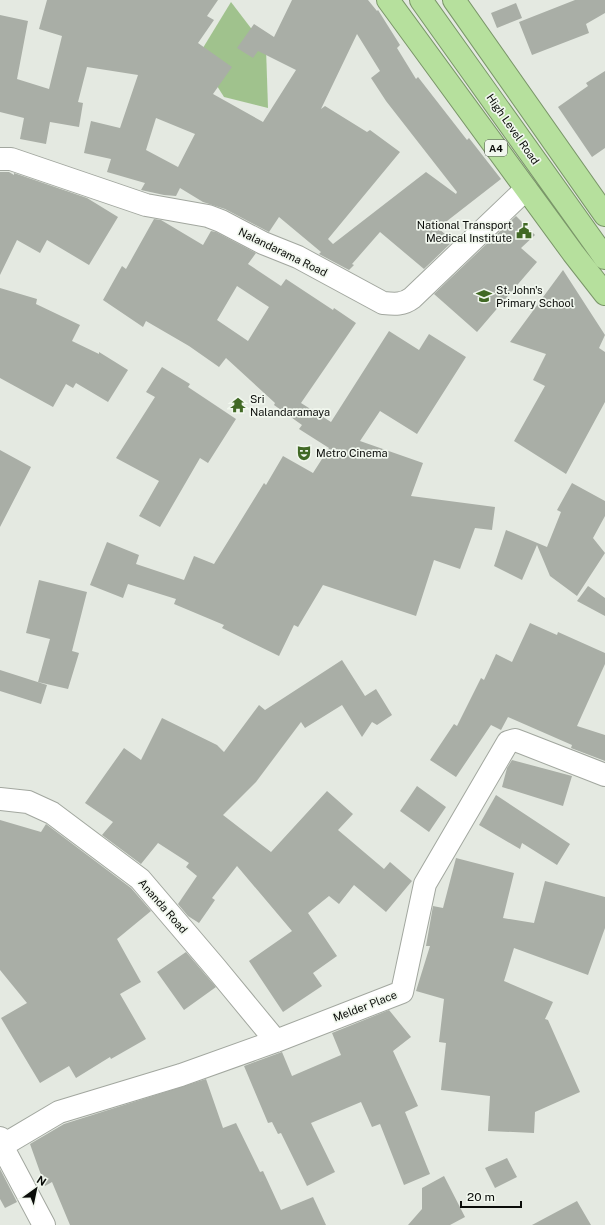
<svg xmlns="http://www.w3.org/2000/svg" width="605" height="1225" viewBox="0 0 605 1225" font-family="'Public Sans',sans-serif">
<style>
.green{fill:#a0c28d}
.building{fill:#a9aea6;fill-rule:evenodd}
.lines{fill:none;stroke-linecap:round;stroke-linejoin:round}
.minor-casing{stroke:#a2a79f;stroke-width:24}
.highway-casing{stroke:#7a9669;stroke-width:24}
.minor{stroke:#fff;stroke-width:22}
.highway{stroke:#b6e09d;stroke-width:22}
.labels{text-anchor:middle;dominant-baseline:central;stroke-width:3.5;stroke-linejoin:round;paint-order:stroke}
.shield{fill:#f1f7ee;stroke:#4f524e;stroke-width:1}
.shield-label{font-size:10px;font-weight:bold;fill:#0a0c09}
.street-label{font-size:11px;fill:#0a0c09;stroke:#f1f7ee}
.poi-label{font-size:11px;fill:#0a0c09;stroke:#f1f7ee;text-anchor:start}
</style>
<rect width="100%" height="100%" fill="#e4e9e1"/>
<path class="green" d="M231,2l35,46 2,60 -44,-11 -26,-41z"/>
<path class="building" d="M47,0h171l-11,16 7,4 -16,23 34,24 -19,27 50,28 33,-52 -38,-19 -5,7 -16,-10 17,-24 20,13 18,-37h76l9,11 1,-1 22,35 -3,3 19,31 2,-2 49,63 2,-2 32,41 -63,49 15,13 -29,28 -44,-37 -28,32 2,1 -5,5 -30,-16 2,-2 -42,-35 -10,15 -44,-23 -22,-7 -23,-14 -4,8 -12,-1 -23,-5 4,-7 -38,-11 4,-13 -27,-6 7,-32 29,7 18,-53 -51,-8 -9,35 5,1 -4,24 -29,-5 -4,22 -26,-5 4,-21 -24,-6v-97l28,6 -11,58 32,10 13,-53 -23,-7zM357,34l23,37 -9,7 15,23 71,91 -1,2 -30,-22 -93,72 -5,-5 72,-87 -30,-22 -3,2 -42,-26 -4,3zM156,118l39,16 -17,33 -32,-17z
M575,0h30v13l-19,11 3,9 -57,22 -13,-33z
M516,3l6,15 -25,10 -6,-15z
M605,71v77l-13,9 -34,-50 30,-21 -2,-3z
M0,172h9l5,3v-2l73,25 31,19 -29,48 -42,-25 -7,13 -23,-13 -17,35z
M516,216l19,19 -14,13 16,14 -60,70 -43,-38z
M154,219l7,1 42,25 8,-14 5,1 40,21 -8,11 33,22 5,-7 47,31 1,-2 22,15 -55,80 30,19 58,-91 30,19 10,-16 37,23 -49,77 -37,-23 -20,30 63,22 -12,33 84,11 -3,23 -17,-2 -15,41 -26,-9 -18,56 -93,-31 -25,42 -4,-2 -15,31 -57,-28 2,-3 -50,-21 2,-5 -48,-15 -5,14 -33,-13 17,-43 32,13 -3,9 48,16 10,-24 20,8 50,-81 2,2 17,-29 30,17 16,-25 -30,-19 3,-4 -28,-20 1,-2 -49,-45 -7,9 -30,-21 -43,-25 -3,6 -40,-27 19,-34 4,3zM237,286l32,21 -21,34 -31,-21z
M563,270l42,65 -6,13 6,4v50l-39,72 -52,-33 31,-55 -12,-6 13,-26 -36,-12z
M0,288l37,11 -1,5 44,21 -8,16 27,13v-2l29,18 -20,32 -32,-19 -3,5 -7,-4 -13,23 -53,-29z
M162,367l28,17 -2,3 48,32 -28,44 -8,-5 -40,69 -21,-11 20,-35 -43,-23 39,-61 -9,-5z
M0,450l31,17 -31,60z
M572,483l33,18v15l-12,22 12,15 -28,43 -27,-20 -13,-31 -15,35 -28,-14 12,-36 41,17 14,-35 -4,-2z
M39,580l48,12 -15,59 7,2 -11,36 -30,-7 12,-43 -24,-6z
M588,586l17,12v18l-28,-15z
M530,623l27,12 1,-3 47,21v11l-28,62 28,9v26l-34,-13 1,-3 -64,-28 -7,13 -10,-5 -35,52 -26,-17 24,-36 3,2 24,-48 3,2 12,-26 16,8z
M342,660l23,36 11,-7 16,26 -15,10 -5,-3 -10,15 -20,-32 -37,23 -4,-6 -45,60 -33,33 48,37 56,-61 26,23 -15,16 46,39 6,-7 22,19 -26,31 -32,-27 -15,19 -10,-8 -21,17 29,43 -24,17 9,13 -39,26 -34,-51 43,-30 -55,-65 -25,32 3,2 -16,23 -11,-7 -10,-12 19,-28 -11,-9 3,-4 -31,-20 -17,21 -39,-29 11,-13 -28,-19 39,-55 17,12 21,-42 55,27 7,7 35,-47 6,5z
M0,670l47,15 -6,19 -41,-13z
M512,760l60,16 -9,30 -61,-19 5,-19z
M417,786l29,21 -17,25 -29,-21z
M496,795l74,49 -13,21 -35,-22 -2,6 -41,-24z
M0,820l41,12 5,-8 85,64 20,23 -34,28 24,43 -21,12 26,45 -35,20 -1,-2 -34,21 -7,-12 -29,17 -39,-65 26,-15 -27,-33z
M456,858l58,15 -11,45 31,5 11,-42 60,16v31l-17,47 -74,-27 -10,33 49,21 -8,17 3,1 32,72 -45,20 -1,21 -46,-2 2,-35 -49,-6 5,-47 -7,-1 5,-43 -28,-8 14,-45h-4l7,-40 10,2z
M186,952l30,35 -32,23 -27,-38z
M389,1010l22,27 -18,14 25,55 -13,6 25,62 -26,11 -24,-61 -8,3 -11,-25 -50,21 24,49 -28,14 -26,-53 -3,1 -6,-12 -4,1 -24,-57 38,-14 10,24 49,-21 -9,-22z
M206,1079l17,49 13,-5 24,49 3,-1 18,39 32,-13 13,28h-256l-18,-43 -7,4 -15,-42 34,-20z
M507,1158l10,19 -22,11 -10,-20z
M0,1169l17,33 -12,6 -5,-9z
M444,1176l21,41 -15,8h-42l14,-16v-21z
M577,1201l14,24h-59z"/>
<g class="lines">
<defs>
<path id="minor" d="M0,159h11l135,46 62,11 13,5 42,22 35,14 85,46c11,1 20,2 29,-5l114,-109
M0,799l28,3 24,11 88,66 75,88 61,74
M0,1138l2,8 42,79
M0,1147l59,-35 122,-37 95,-34 126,-49 23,-108 83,-142 7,-2 8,3 82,32"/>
<path id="highway" d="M388,0l185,253 32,41
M421,0l184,258
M454,0l151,215"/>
</defs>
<use href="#minor" class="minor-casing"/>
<use href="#highway" class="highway-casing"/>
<use href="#minor" class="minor"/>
<use href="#highway" class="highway"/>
</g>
<defs>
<symbol id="civic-bare" viewBox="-9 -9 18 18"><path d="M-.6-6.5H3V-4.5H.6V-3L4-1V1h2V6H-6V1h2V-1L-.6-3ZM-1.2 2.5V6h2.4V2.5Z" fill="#416925" stroke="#f1f7ee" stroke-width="2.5" paint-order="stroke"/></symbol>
<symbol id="school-bare" viewBox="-9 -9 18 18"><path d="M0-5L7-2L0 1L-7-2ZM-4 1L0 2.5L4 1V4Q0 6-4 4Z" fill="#416925" stroke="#f1f7ee" stroke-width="2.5" paint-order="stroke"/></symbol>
<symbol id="temple-bare" viewBox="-9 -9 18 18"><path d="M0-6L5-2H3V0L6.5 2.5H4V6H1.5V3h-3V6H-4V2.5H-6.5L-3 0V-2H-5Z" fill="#416925" stroke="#f1f7ee" stroke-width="2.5" paint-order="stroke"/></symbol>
<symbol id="theatre-bare" viewBox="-9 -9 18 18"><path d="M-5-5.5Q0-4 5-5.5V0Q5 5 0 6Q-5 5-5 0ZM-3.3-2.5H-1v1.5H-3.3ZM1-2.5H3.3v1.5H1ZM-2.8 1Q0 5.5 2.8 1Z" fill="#416925" stroke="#f1f7ee" stroke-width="2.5" paint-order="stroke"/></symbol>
</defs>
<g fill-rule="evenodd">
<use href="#civic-bare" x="513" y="220" width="22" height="22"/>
<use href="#school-bare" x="473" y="285" width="22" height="22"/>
<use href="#temple-bare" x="227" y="394" width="22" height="22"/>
<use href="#theatre-bare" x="293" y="442" width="22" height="22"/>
</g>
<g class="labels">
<rect class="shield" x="485" y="140" width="22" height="16" rx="3"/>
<g class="shield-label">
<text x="496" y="148">A4</text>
</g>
<g class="street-label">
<text transform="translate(513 129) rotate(55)">High Level Road</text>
<text transform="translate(283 252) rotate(26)">Nalandarama Road</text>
<text transform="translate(163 906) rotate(49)">Ananda Road</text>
<text transform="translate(365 1006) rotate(-21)">Melder Place</text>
</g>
<g class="poi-label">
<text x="512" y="225" text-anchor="end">National Transport<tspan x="512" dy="13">Medical Institute</tspan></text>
<text x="496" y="290">St. John's<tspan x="496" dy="13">Primary School</tspan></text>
<text x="250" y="399">Sri<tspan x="250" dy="13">Nalandaramaya</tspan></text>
<text x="316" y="453">Metro Cinema</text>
</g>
</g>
<g transform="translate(36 1189) rotate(33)" stroke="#f1f7ee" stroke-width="3" paint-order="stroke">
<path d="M0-3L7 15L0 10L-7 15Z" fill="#0a0c09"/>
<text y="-6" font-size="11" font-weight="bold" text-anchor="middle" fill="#0a0c09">N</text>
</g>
<path d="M461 1201v6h60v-6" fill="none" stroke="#0a0c09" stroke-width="2"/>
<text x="467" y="1201" font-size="12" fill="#0a0c09" stroke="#f1f7ee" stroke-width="3" paint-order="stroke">20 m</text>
</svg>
